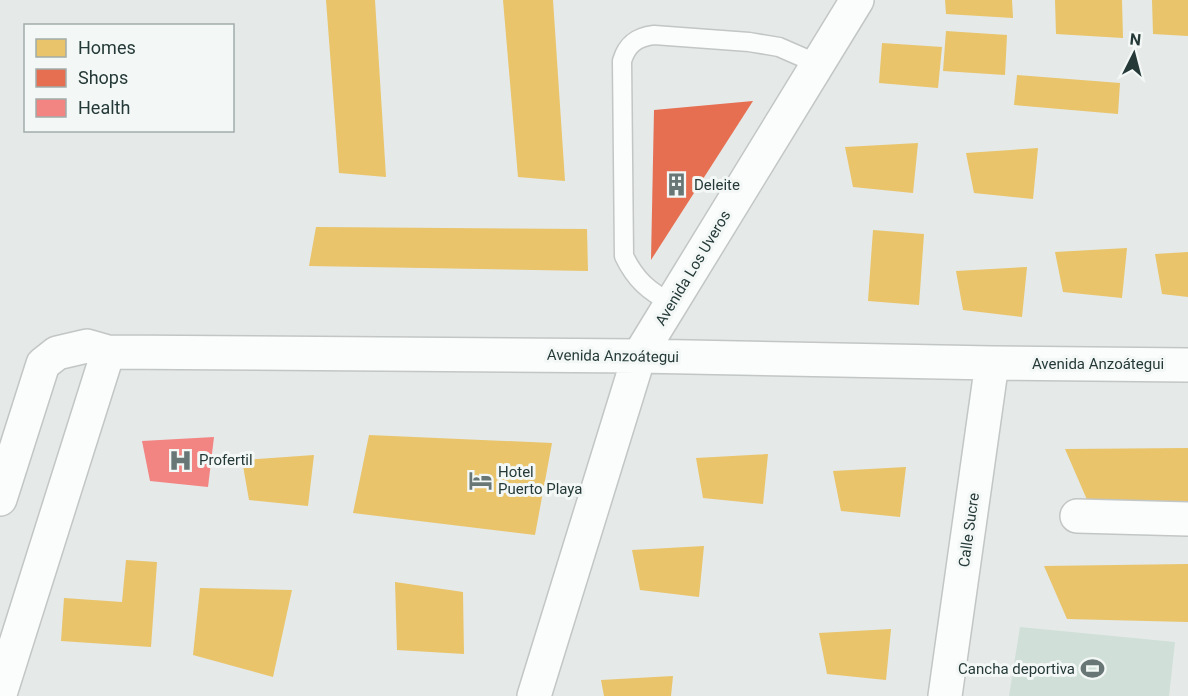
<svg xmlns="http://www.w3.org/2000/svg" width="1188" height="696" viewBox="0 0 1188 696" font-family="Roboto,sans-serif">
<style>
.grass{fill:#d0e0d8}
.homes{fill:#e9c46a}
.shops{fill:#e76f51}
.health{fill:#f28482}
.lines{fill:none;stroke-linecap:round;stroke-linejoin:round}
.service-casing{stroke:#c2c6c5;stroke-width:21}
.minor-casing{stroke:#c2c6c5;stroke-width:36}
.service{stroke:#fbfcfc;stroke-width:18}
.minor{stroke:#fbfcfc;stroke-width:33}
.labels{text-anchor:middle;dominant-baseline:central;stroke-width:6;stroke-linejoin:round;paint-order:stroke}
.poi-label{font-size:15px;fill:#253a38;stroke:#f3f8f6;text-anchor:start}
.street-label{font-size:15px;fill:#253a38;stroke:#f3f8f6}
</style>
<rect width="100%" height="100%" fill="#e5e9e8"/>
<path class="grass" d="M1020,627l155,15 -6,54h-160z"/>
<path class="homes" d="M326,0h49l11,177 -47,-4z
M503,0h50l12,181 -47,-4z
M945,0h67l1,18 -67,-4z
M1055,0h67l1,38 -67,-4z
M1152,0h36v36l-35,-2z
M946,31l61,4 -2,40 -62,-4z
M882,43l60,4 -4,41 -59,-5z
M1017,75l103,8 -2,31 -104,-9z
M918,143l-5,50 -60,-6 -8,-40z
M1038,148l-5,51 -59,-6 -8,-40z
M316,227l271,2 1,42 -279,-5z
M873,230l51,4 -5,71 -51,-4z
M1127,248l-5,50 -59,-6 -8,-40z
M1188,252v45l-26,-3 -7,-40z
M1027,267l-5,50 -59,-7 -7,-39z
M369,435l183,8 -17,92 -182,-22z
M1188,448v57l-100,-3 -23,-53z
M768,454l-5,50 -60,-6 -7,-40z
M314,455l-6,51 -59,-6 -7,-40z
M906,467l-6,50 -59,-6 -8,-40z
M704,546l-5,51 -59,-7 -8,-40z
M126,560l31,2 -6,85 -90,-6 3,-43 58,4z
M1188,564v58l-121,-3 -23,-53z
M395,582l68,10 1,62 -67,-4z
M200,588l92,2 -19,87 -80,-22z
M891,629l-5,51 -59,-6 -8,-41z
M673,676l-2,20h-67l-3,-16z"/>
<path class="shops" d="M753,101l-102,159 3,-150z"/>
<path class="health" d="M214,437l-6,50 -58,-6 -8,-40z"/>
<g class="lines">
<defs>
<path id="service" d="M672,303c-23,-11 -37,-24 -48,-47l-2,-195c5,-17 15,-24 32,-26l95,7 30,5 39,17"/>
<path id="minor" d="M0,499l43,-135 14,-11 30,-7 21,6 531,4 353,7 196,2
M1077,516l111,3
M0,694l108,-342
M534,696l105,-340 218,-356
M945,696l47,-333"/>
</defs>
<use href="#service" class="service-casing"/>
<use href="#minor" class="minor-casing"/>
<use href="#service" class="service"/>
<use href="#minor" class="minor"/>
</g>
<defs>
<symbol id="building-bare" viewBox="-9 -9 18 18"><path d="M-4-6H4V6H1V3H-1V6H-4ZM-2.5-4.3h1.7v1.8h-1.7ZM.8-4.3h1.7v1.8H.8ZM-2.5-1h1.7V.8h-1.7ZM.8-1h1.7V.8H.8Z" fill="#687776" stroke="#f3f8f6" stroke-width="2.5" paint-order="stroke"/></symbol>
<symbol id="hospital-bare" viewBox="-9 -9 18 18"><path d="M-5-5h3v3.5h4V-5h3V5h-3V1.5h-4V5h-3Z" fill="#687776" stroke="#f3f8f6" stroke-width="2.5" paint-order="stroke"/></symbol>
<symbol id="hotel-bare" viewBox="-9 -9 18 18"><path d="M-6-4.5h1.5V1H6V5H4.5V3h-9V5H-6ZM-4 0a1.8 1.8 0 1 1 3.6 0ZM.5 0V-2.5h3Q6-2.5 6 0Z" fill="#687776" stroke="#f3f8f6" stroke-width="2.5" paint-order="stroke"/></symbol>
<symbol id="stadium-bare" viewBox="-9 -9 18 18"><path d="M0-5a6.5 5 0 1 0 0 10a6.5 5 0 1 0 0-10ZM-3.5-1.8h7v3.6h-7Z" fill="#687776" stroke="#f3f8f6" stroke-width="2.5" paint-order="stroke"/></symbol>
</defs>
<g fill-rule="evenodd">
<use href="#building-bare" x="660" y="168" width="33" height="33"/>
<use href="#hospital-bare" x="164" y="444" width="33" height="33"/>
<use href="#hotel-bare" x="464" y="464" width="33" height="33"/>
<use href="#stadium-bare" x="1076" y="652" width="33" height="33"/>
</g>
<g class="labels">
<g class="poi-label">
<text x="694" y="185">Deleite</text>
<text x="199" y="460">Profertil</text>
<text x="498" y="472">Hotel<tspan x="498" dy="17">Puerto Playa</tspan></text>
<text x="1075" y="669" text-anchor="end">Cancha deportiva</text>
</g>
<g class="street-label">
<text transform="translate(693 268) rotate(-59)">Avenida Los Uveros</text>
<text transform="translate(613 356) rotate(1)">Avenida Anzoátegui</text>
<text x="1098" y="364">Avenida Anzoátegui</text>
<text transform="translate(969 530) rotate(-82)">Calle Sucre</text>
</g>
</g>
<rect x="24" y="24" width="210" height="108" fill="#f3f8f6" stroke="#a1acaa" stroke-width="1.5"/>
<rect x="36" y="39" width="30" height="18" fill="#e9c46a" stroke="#a1acaa" stroke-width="1.5"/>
<text x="78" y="54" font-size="18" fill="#253a38">Homes</text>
<rect x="36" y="69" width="30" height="18" fill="#e76f51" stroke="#a1acaa" stroke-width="1.5"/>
<text x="78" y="84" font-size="18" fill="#253a38">Shops</text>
<rect x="36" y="99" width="30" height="18" fill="#f28482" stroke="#a1acaa" stroke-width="1.5"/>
<text x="78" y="114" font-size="18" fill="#253a38">Health</text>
<g transform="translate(1134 54) rotate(6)" stroke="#f3f8f6" stroke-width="4.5" paint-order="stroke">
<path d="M0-4.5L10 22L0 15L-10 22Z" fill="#253a38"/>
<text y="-9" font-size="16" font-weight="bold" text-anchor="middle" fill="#253a38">N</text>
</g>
</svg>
